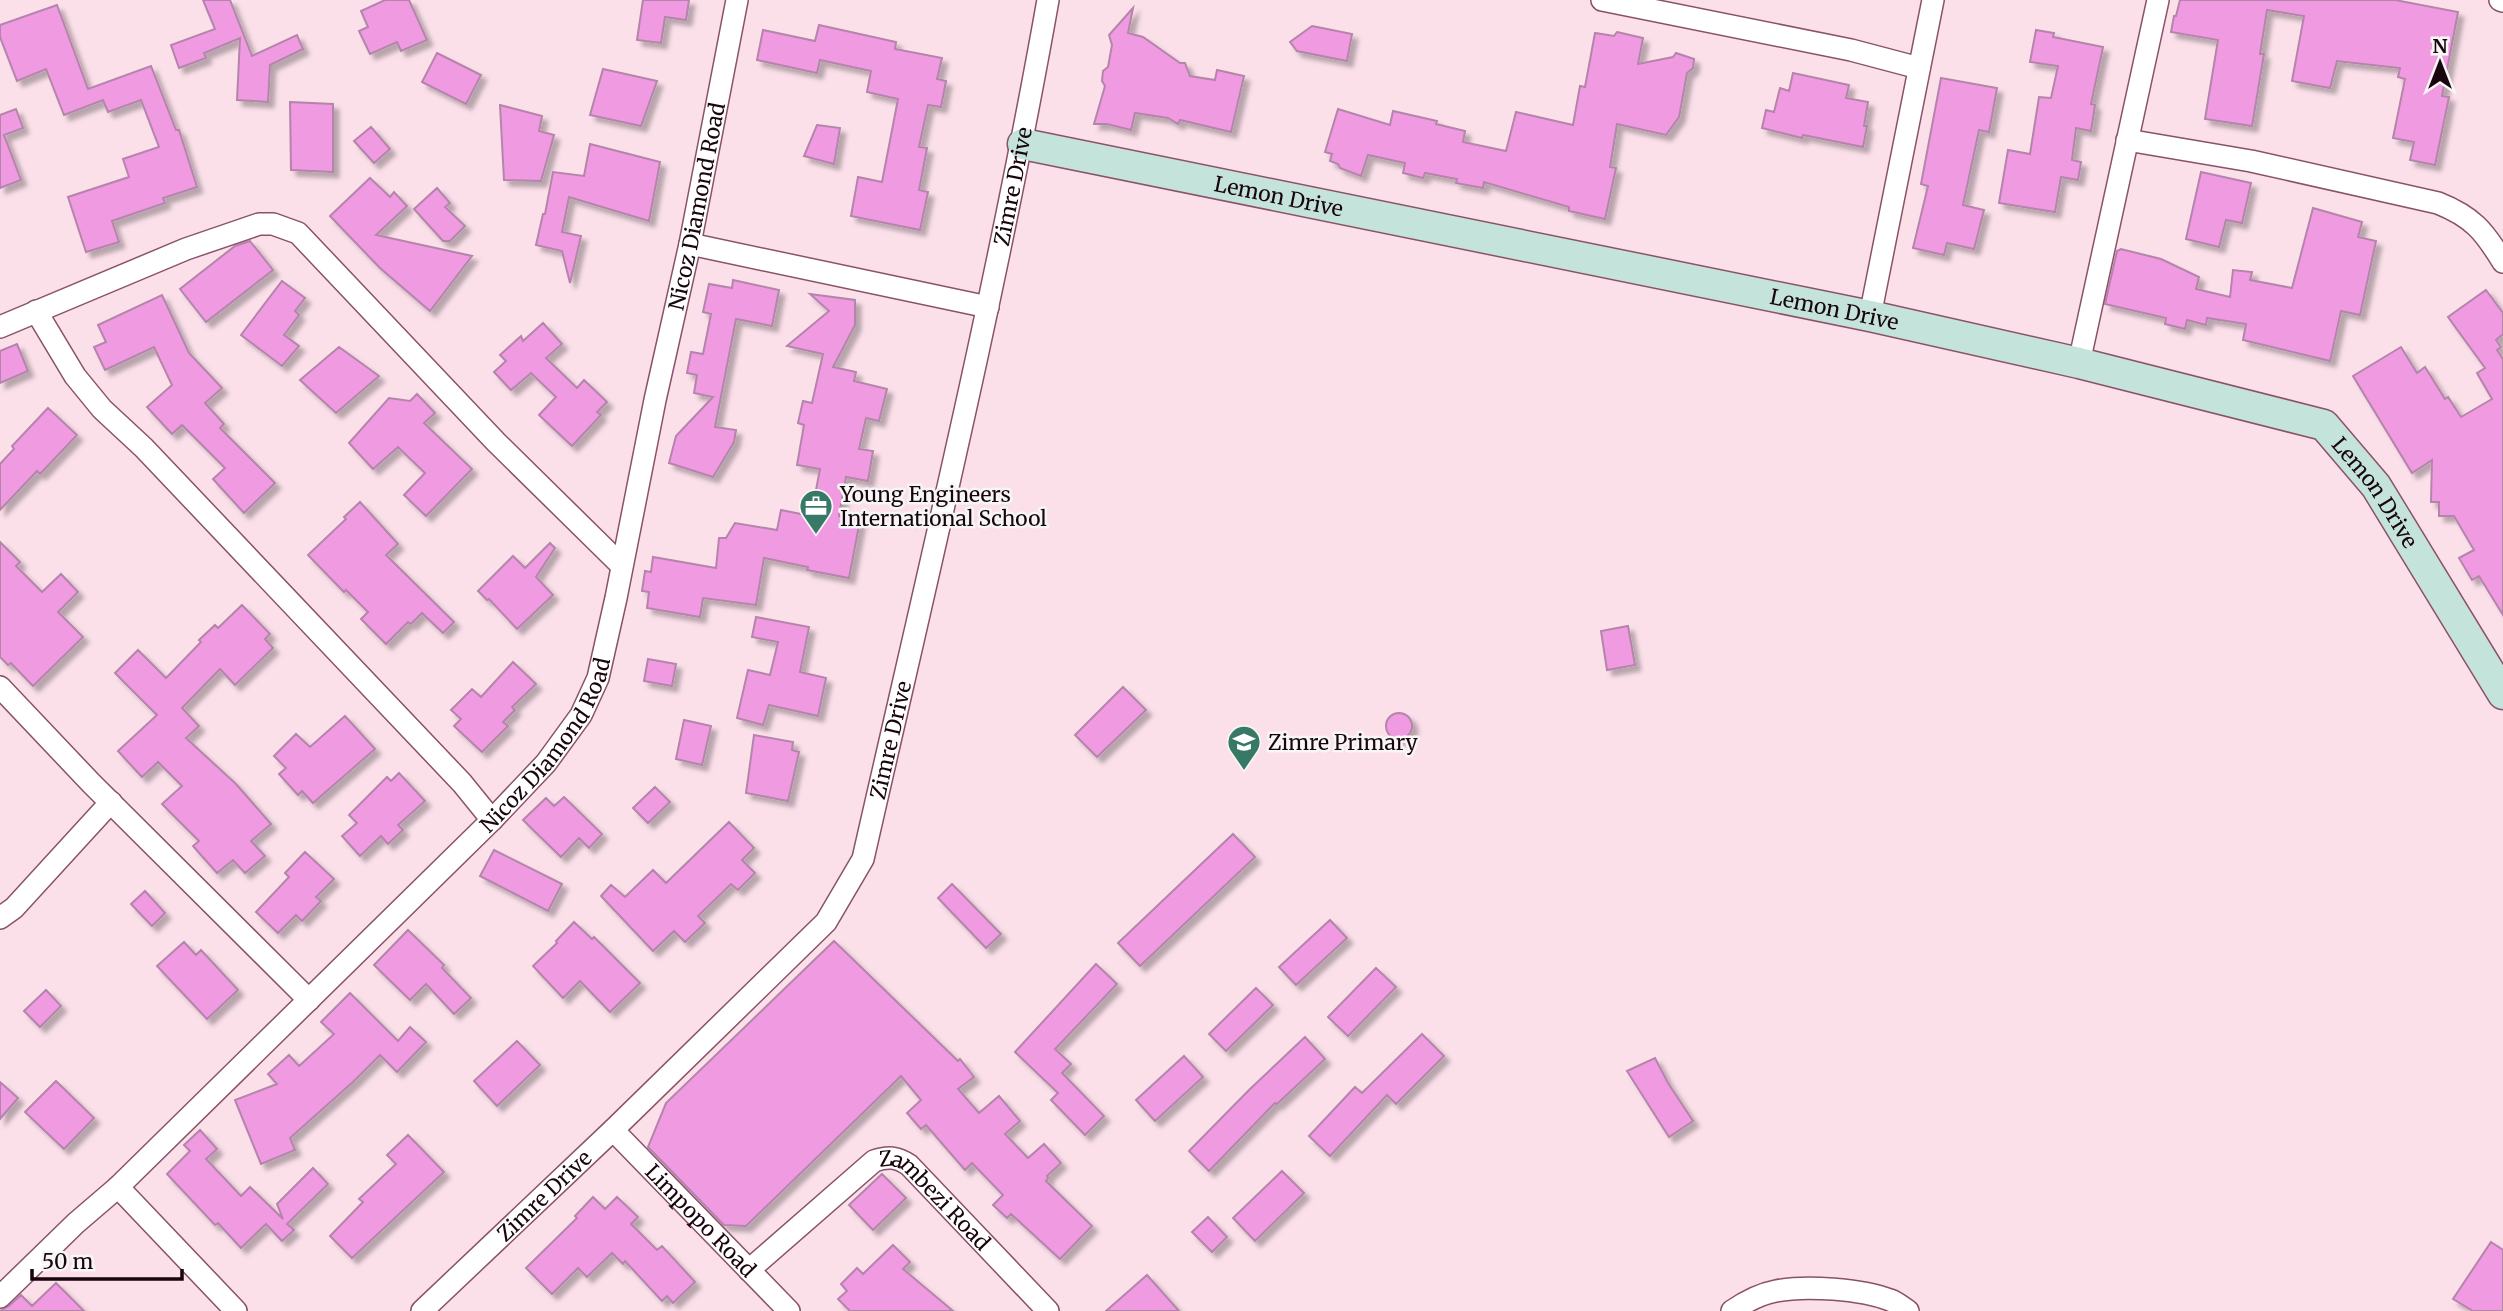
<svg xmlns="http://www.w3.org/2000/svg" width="2503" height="1311" viewBox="0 0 2503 1311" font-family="Merriweather,serif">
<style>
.building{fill:#f09be1;stroke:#b584ab;stroke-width:2;filter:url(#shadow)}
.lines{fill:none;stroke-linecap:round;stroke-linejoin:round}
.street-casing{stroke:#8a526a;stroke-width:24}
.secondary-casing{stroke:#8a526a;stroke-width:33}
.street{stroke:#fff;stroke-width:21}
.secondary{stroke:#c4e3db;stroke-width:30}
.labels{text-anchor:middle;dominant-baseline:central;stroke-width:5;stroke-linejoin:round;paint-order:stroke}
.street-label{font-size:21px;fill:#19050e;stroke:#f6f6f6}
.poi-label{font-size:21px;fill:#19050e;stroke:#f6f6f6;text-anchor:start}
</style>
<defs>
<filter id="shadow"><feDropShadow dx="5.5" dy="5.5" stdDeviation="2" flood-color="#0004"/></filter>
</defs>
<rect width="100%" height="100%" fill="#fbe0ea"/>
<path class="building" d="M203,0h27l22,56 45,-21 6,14 -33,16 -2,37 -31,-2 3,-62 -36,15 2,5 -27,10 -8,-23 44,-16z
M385,0h24l18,40 -26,11 -4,-9 -27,12 -11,-23 9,-4 -7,-16z
M643,0h46l-3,20 -21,-3 -4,26 -24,-3z
M2180,0h215l63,12 -16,84 7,1 -14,68 -25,-5 4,-18 -21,-4 12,-59 -7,-2 2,-9 -63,-7 -7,27 -38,-7 12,-65 -37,-6 -7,44h4l-12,72 -47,-7 13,-79 -47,-8 3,-16h2z
M57,5l31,84 63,-23 25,64h3l18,57 -34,11 2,5 -53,18 7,21 -33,10 -18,-55 61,-20 -6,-18 36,-12 -18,-47 -33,12 -5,-12 -39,15 -18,-46 -29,12 -17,-44v-12z
M1133,8l-5,25 15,4 37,26h5l5,13 25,4 2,-10 27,6 -13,56 -51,-12 -2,4 -10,-6 -33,-5 -4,17 -24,-6h-13l11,-38 -3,-5 1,-10 5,-4 4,-22 -3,-10z
M819,25l77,17 -1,7 47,9 -5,21 9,2 -5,26 -13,-2 -9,42 8,1 -8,42 9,2 -8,38 -69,-14 7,-39 24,5 16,-83 -31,-7 4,-21 -51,-11 -3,13 -60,-13 6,-30 52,11z
M1312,26l40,8 -5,27 -50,-10 -7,-9z
M2036,30l18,3 -1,4 50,10 -12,57 4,1 -4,26 -15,-3 -4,32 9,2 -3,18 -17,-3 -6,35 -56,-9 9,-53 22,4 9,-57 12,1 7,-32 -28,-4z
M1617,32l26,6 -5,26 35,-7 3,-4 18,6 -1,9 -6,5 -8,44 -13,18 -49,-11 -7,43 6,1 -11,51 -36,-8v-4l-85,-25 -1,6 -27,-5 1,-4 -32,-6 -2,5 -20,-5 2,-10 -37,-8 -7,21 -21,-8 -2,-4 -8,-3 2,-7 -7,-2 13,-43 52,16 3,-14 44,10 -1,3 29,7 -2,11 43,9 10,-39 57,13 7,-39 5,1 10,-54 19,3z
M437,53l44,22 -15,29 -44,-22z
M603,69l54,12 -16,45 -51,-11z
M1793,73l56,12 -3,13 22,4 -4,24h3l-4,21 -60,-12 -1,3 -40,-10 4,-18 8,2 6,-24 9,3z
M1941,78l56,10 -8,44 -10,-2 -16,75 21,5 -10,39 -27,-6 -3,12 -31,-7 15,-62 -7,-2z
M290,102l43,2v68l-42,-2z
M500,105l42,11 -3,15 15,4 -13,46 -37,-1z
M16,109l7,19 -19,7 17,45 -21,8v-73z
M817,125l23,3 -6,36 -30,-8z
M371,127l19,22 -16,14 -20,-22z
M590,144l70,18 -11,59 -80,-24 -7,35 19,4 -11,47 -8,-32 -26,-6 7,-31h2l8,-42 31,4z
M2201,172l50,11 -9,40 -16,-3 -7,27 -33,-8z
M370,178l20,19 4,-5 13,14 -31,29 96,21 -42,55 -50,-43 -50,-52z
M437,188l13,15 -5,4 20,19 -15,15h-7l-29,-32z
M2313,208l49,14 -4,15 18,4 -16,74 -19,-4 -11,50 -87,-21 3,-16 -39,-6 -1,7 -19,-5 -2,9 -20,-5 1,-6 -61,-14 12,-53 4,-2 40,10 38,18 -3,12 34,8 3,-27 19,2 -2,8 42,8z
M250,241l23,29 -67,52 -26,-33 55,-43z
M733,280l46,10 -7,36 -36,-7 -21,108 21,3 -2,12 -21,35 -44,-14 7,-27 37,-39 -19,-4 3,-18 -10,-2 4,-21 12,2 8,-40 -8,-2 6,-28 23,4z
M282,281l23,17 -10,13 4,4 -15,20 15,11 -17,20 -41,-31z
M2486,290l17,23v21l-7,6 5,7 -4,3 6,9v256l-24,-39 -7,4 -13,-22 15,-8 -20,-34h-15v-14h-8l1,-42 -20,13 -59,-97 48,-29 16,26 8,-6 20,32 3,-2 13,20 31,-18 -15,-26 8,-5 -37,-51z
M810,294l45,6v25l-22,42 23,5 -2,9 33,8 -8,32 -13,-3 -7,31 14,2 -5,30 -22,-4 -7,39 21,4 -11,58 -42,-8 1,-3 -44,-9 -8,47 -53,-7 -3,19 -53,-9 2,-16 -7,-1 3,-20 6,1 2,-15 63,11 3,-30h7l9,-15 42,7 4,-20 30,6 9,-47 -23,-4 7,-40 -6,-2 5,-22 9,2 11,-49 -36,-8 42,-35z
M162,295l27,58 33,35 -17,15 19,21 -4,4 55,55 -31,30 -31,-34 12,-11 -43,-43 -10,9 -25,-27 25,-22 -18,-38 -49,23 -11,-23 12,-5 -8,-17z
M543,323l19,21 -16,14 31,30 7,-8 23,22 -10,10 4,3 -29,31 -33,-31 17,-18 -25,-24 -20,17 -17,-18 12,-11 -6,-6 21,-19 2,5z
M17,344l11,27 -28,12v-32z
M339,347l40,29 -43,37 -36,-33z
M417,394l18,19 -11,10 48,46 -46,47 -22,-21 21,-22 -27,-26 -25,22 -24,-26 40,-45 21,3z
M48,408l29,27 -37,39 -3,-3 -37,39v-46l14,-15 -2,-3z
M360,502l38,42 -12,11 68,67 -11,11 -21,-20 -11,11 -3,-2 -22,22 -25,-25 7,-7 -22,-22 -2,2 -36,-37 38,-36 -2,-2z
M0,542l20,20 -4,4 26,26 19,-18 17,18 -20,20 25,25 -50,49 -22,-23 -3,2 -8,-8z
M550,543l5,5 -19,29 17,18 -36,34 -28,-30 -2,1 -9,-9 35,-35 12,12z
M242,605l28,29 -5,5 8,9 -38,37 -15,-16 -38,39 17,18 -13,12 50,46 35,40 -20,17 14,15 -20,17 -12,-13 -16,13 -24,-27 6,-5 -37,-37 20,-18 -24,-24 -16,15 -24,-26 39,-36 -42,-42 23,-23 28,28 35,-36 -2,-2 16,-15 3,3z
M756,617l53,10 -9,45 26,6 -8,38 -49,-11 -6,20 -26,-7 11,-48 22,5 8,-33 -26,-5z
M1628,626l7,39 -28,5 -6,-39z
M648,659l28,5 -4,22 -28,-5z
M513,662l23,22 -24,23 3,3 -12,12 5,4 -26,26 -28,-26 7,-7 -10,-9 21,-21 9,8z
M1123,687l23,23 -49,47 -22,-22z
M1386 726a13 13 0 1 1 26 0a13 13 0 1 1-26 0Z
M345,716l30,33 -62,54 -11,-12 -4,4 -19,-21 7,-6 -12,-12 22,-22 14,13z
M684,720l27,6 -9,39 -26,-6z
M754,735l39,7 -1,8 7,2 -11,49 -42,-8z
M399,773l26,28 -27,24 5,5 -15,14 -7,-8 -21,20 -18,-20 15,-13 -8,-8 38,-38 4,4z
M655,787l15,15 -22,21 -15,-15z
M564,797l38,37 -13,14 -10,-10 -18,19 -38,-37 23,-22 8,8z
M729,822l25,26 -12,12 13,13 -17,17 -7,-6 -33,32 7,7 -20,19 -11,-11 -21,20 -52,-55 10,-11 14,12 28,-27 13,13z
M1233,834l22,23 -115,109 -22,-23z
M494,850l68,34 -14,27 -68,-35z
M305,852l29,27 -18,18 5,4 -19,20 -6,-6 -18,18 -22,-21 33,-35 -4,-4z
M952,884l49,50 -15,14 -48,-50z
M145,891l20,22 -13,13 -21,-22z
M1330,920l17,18 -51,47 -17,-18z
M574,922l18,17 2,-2 46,46 -30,29 -30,-31 -17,17 -30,-32 24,-23 -1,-2z
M408,930l36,35 -2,3 29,30 -17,16 -28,-30 -16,16 -36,-35z
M834,941l124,120 2,-2 14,18 -16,12 21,24 20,-17 21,25 -15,13 23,24 16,-14 17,19 -14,13 1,2 -2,3 46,45 -32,33 -49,-45 -4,4 -14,-13 10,-10 -31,-32 -7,7 -39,-45 -5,4 -14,-16 14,-13 -20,-24 -155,150 -22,-1 -76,-78 18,-44z
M184,942l12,13 5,-5 37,40 -31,29 -50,-53z
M1096,964l21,20 -62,65 16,15 -9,9 42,43 -19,19 -34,-35 7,-7 -43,-41z
M1376,968l20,19 -48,49 -20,-19z
M1256,988l17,17 -47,46 -17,-17z
M46,990l15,16 -21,21 -16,-16z
M350,993l48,48 12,-14 16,15 -29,30 -17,-17 -26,26 -64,57 5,12 -34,14 -26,-64 42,-16 -9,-10 21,-19 10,11 35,-32 -13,-12z
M1422,1034l22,22 -48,48 -9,-9 -57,61 -21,-20 46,-49 7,6z
M1305,1037l20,22 -48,45 -2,-1 -66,68 -20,-20 60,-61z
M517,1041l23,24 -43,41 -23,-25z
M1184,1056l19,21 -48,44 -19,-21z
M1655,1058l13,25 25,38 -24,16 -42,-66z
M56,1081l38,37 -30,31 -39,-37z
M0,1082l18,16 -18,21z
M200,1130l17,19 -11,10 35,37 9,-9 33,32 -6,-15 36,-36 15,16 -41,40 7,6 -12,11 -16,-17 -25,24 -23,-25 -3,2 -48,-51 23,-23 -6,-6z
M408,1135l36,37 -92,86 -22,-22 33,-34 -4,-3 37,-35 -9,-9z
M1282,1171l22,22 -49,48 -22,-23z
M882,1174l24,24 -33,32 -24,-25z
M593,1197l12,12 12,-12 21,20 -7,7 26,26 5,-4 33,36 -22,21 -6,-7 -5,5 -37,-40 -2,3 -11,-11 -25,24 -9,-9 -26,26 -26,-26 51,-50 -2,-2z
M1208,1217l19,20 -15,15 -20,-20z
M2491,1242l12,8v61h-30l-20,-12z
M893,1245l17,17 -7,7 50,42h-103l-12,-12 9,-8 -6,-7 16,-16 6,6z
M1147,1275l32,36h-73z
M56,1283l28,28h-84l9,-5 12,-11 11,11z"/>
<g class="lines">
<defs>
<g id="street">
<path d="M1602,0l249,50 68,18"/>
<path d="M2500,0l3,1"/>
<path d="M2127,140l124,21 187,42c35,14 46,28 65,59"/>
<path d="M690,244l298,63"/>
<path d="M36,311l39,65 27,33 42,39 318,335 30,37"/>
<path d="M1870,316l63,-316"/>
<path d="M0,327l186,-78 73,-25h14l25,9 198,209 125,123"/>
<path d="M2079,363l79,-363"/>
<path d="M0,687l91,96 218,217"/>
<path d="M0,918l14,-10 97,-106"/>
<path id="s1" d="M613,1130l176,181"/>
<path d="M118,1187l118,124"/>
<path id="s2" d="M749,1270l125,-109c14,-5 23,-4 35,4l139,146"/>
<path id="s3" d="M0,1297l76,-74 42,-36 374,-367 54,-57 35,-48 17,-37 18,-80 39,-198 35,-156 47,-244"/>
<path id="s4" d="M422,1311l191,-181 213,-208 37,-63c65,-286 134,-571 185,-859"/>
<path d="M1732,1311c13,-9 28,-17 44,-20 30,-6 85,-2 114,9 6,2 12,7 18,11"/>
</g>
<g id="secondary">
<path id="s5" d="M1023,144l847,172 209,47 245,62 52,61 127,208"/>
</g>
</defs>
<use href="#street" class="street-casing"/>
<use href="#secondary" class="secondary-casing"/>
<use href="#street" class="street"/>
<use href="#secondary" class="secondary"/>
</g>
<defs>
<symbol id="office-pin" viewBox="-11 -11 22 30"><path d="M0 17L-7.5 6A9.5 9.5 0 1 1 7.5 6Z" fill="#387867" stroke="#f6f6f6"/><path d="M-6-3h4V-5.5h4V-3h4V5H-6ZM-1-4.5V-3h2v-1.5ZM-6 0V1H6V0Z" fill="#fff"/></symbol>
<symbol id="school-pin" viewBox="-11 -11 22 30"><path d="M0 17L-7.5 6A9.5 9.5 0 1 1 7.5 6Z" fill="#387867" stroke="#f6f6f6"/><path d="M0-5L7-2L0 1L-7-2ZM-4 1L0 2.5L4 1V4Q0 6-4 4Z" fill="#fff"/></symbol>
</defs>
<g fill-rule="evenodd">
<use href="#office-pin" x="797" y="487" width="38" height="52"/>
<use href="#school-pin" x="1225" y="723" width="38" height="52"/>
</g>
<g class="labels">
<g class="street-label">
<text stroke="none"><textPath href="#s4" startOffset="1323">Zimre Drive</textPath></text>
<text stroke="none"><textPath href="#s5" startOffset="261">Lemon Drive</textPath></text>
<text stroke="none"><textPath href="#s3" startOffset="1346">Nicoz Diamond Road</textPath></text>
<text stroke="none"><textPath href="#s5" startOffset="828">Lemon Drive</textPath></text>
<text stroke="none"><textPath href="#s5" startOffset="1416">Lemon Drive</textPath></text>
<text stroke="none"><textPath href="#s4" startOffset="756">Zimre Drive</textPath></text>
<text stroke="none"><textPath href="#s3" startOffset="779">Nicoz Diamond Road</textPath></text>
<text stroke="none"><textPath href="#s4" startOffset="168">Zimre Drive</textPath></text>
<text stroke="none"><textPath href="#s2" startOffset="243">Zambezi Road</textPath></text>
<text stroke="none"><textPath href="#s1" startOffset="126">Limpopo Road</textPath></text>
</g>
<g class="poi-label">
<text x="840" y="494">Young Engineers<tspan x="840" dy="24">International School</tspan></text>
<text x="1268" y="742">Zimre Primary</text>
</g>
</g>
<g transform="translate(2440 63)" stroke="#f6f6f6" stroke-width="5" paint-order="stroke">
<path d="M0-5L12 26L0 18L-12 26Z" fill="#19050e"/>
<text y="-10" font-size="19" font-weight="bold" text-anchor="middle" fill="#19050e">N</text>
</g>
<path d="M32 1269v10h150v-10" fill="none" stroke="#19050e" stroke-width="3.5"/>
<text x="42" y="1269" font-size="21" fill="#19050e" stroke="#f6f6f6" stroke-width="5" paint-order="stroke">50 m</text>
</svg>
